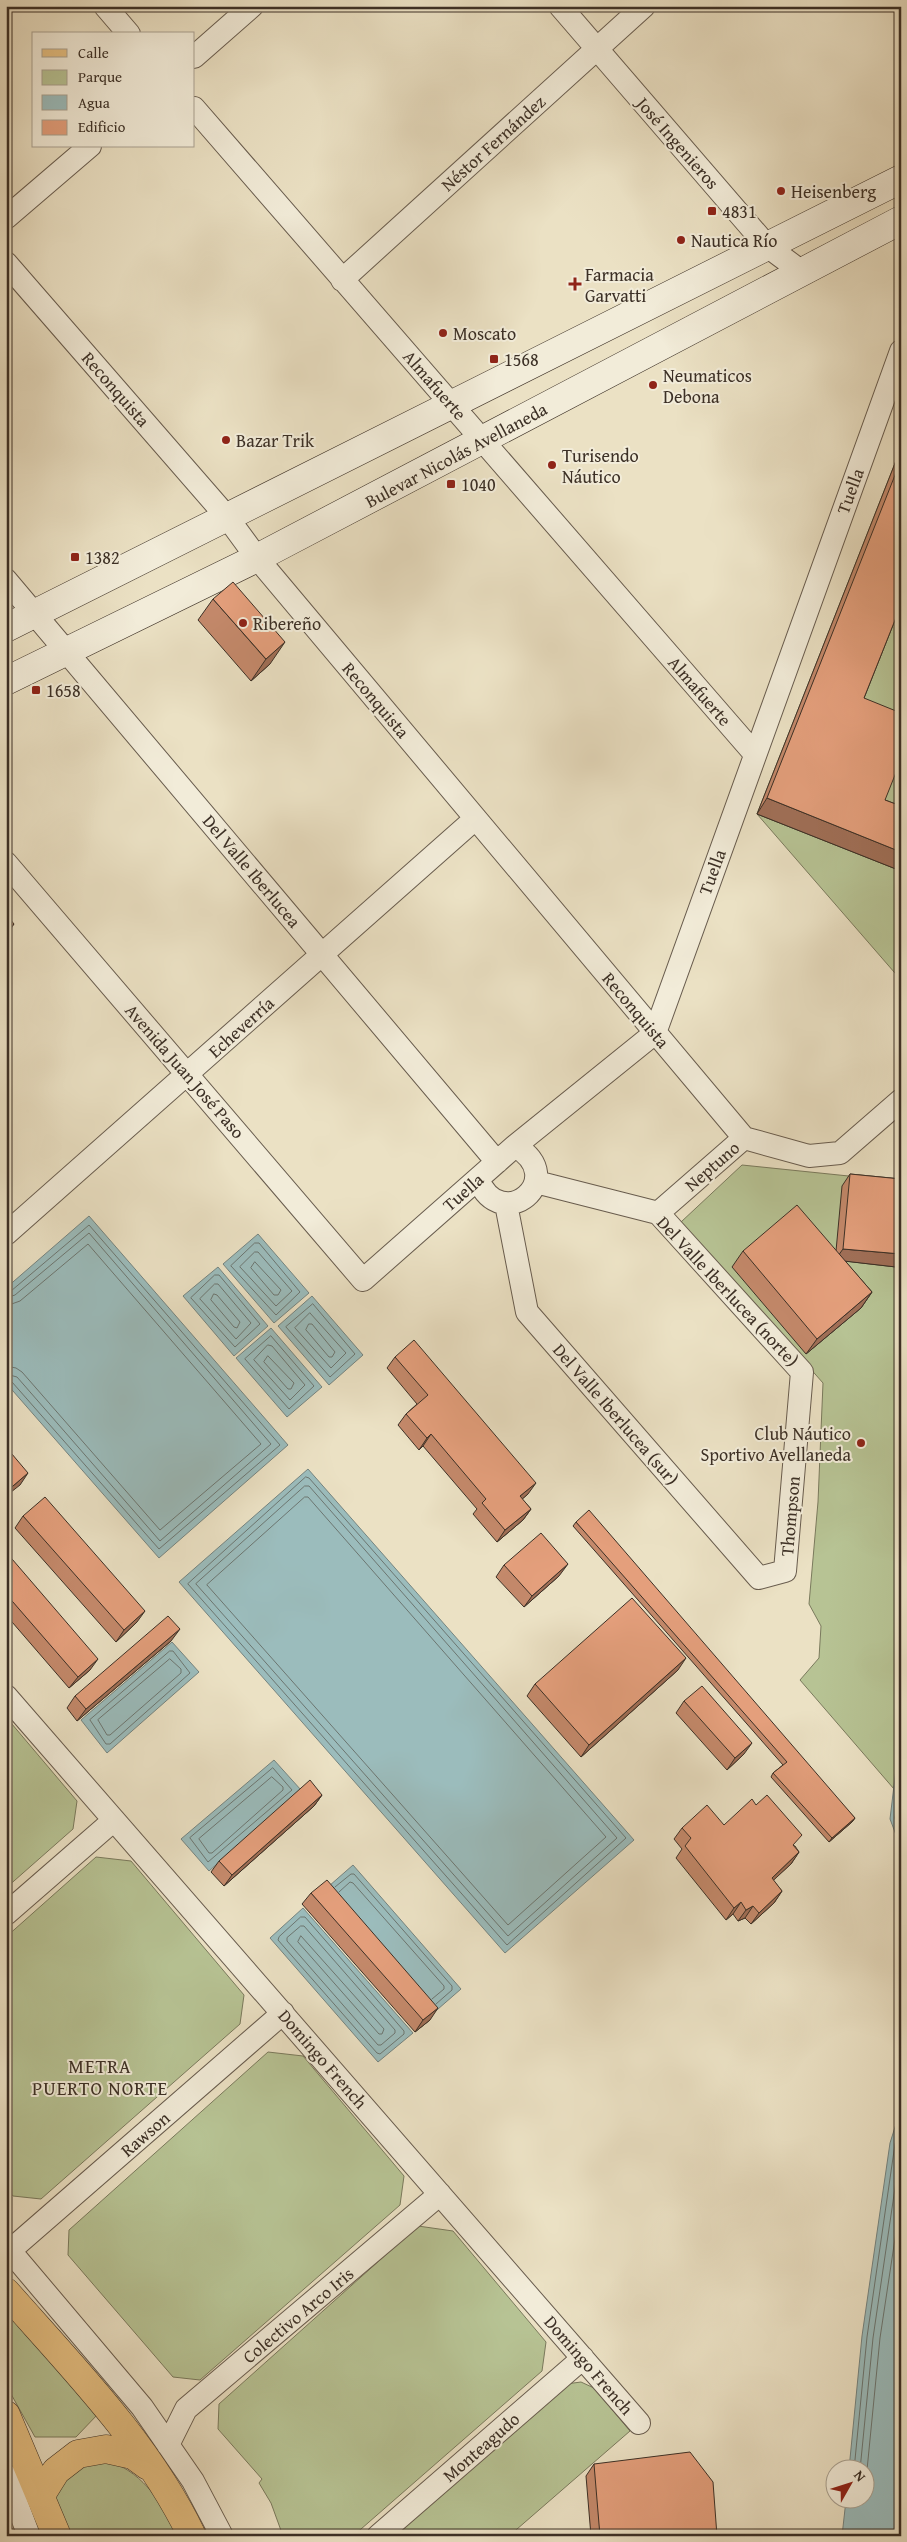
<svg xmlns="http://www.w3.org/2000/svg" width="907" height="2542" viewBox="0 0 907 2542" font-family="'Gentium Book Plus',serif">
<style>
.green{fill:#b7c394;stroke:#7a7a5d}
.water{fill:#9bbcbc;stroke:#758480}
.lines{fill:none;stroke-linecap:round;stroke-linejoin:round}
.shore{stroke:#6c7671;stroke-width:1}
.street-casing{stroke:#685c4e;stroke-width:24}
.secondary-casing{stroke:#3c3026;stroke-width:29}
.primary-casing{stroke:#3c3026;stroke-width:29}
.street{stroke:#f2ecd9;stroke-width:22}
.secondary{stroke:#f2ecd9;stroke-width:28}
.primary{stroke:#e6c082;stroke-width:28}
.wall{fill:#c4896b;stroke:#3c3026}
.shaded-wall{fill:#a06f57;stroke:#3c3026}
.building{fill:#e49f7c;stroke:#3c3026}
.poi-dot{fill:#8f2418;stroke:#f2ecd9;stroke-width:2}
.labels{text-anchor:middle;dominant-baseline:central;stroke-width:4;stroke-linejoin:round;paint-order:stroke}
.street-label{font-size:18px;fill:#3c3026;stroke:#f2ecd9}
.poi-label{font-size:18px;fill:#3c3026;stroke:#f2ecd9;text-anchor:start}
.neighbourhood-label{font-size:19px;letter-spacing:1px;fill:#3c3026;stroke:#f2ecd9}
</style>
<rect width="100%" height="100%" fill="#ebe1c4"/>
<filter id="stains"><feTurbulence type="fractalNoise" baseFrequency=".004" numOctaves="4"/><feColorMatrix values="0 0 0 0 .2 0 0 0 0 .09 0 0 0 0 .02 0 0 0 .5 -.17"/></filter>
<radialGradient id="worn" r=".72"><stop offset=".6" stop-color="#630" stop-opacity="0"/><stop offset="1" stop-color="#630" stop-opacity=".3"/></radialGradient>
<path class="green" d="M901,448v532l-144,-166z
M901,1162v565l-7,62 -94,-109 19,-22 2,-32 -12,-22 9,-102 5,-119 -142,-161 61,-57 155,16z
M6,1717l71,84 -4,28 -67,59z
M96,1857l35,4 113,134 -4,29 -199,175 -28,-3 -7,-8v-251z
M268,2052l35,4 101,120 -4,29 -200,175 -27,-3 -105,-122 1,-25z
M418,2226l35,5 93,111 -4,29 -189,165h-70l-12,-33 -12,-20 3,-4 -44,-50 1,-25z
M6,2312l92,102 -22,23h-41l-29,-52z
M581,2382l13,6 36,43 -121,105h-117l174,-152z
M109,2461c38,14 51,43 73,75h-115l-12,-35v-12l25,-26z"/>
<path class="water" d="M89,1216l199,229 -129,113 -153,-175v-95z
M258,1234l51,59 -35,30 -51,-59z
M218,1267l50,59 -34,30 -51,-60z
M312,1296l51,59 -34,30 -51,-59z
M271,1328l51,59 -35,30 -51,-59z
M308,1469l326,371 -129,113 -326,-371z
M172,1642l27,30 -92,81 -26,-33z
M901,1727v121l-11,-29z
M274,1760l27,30 -92,81 -28,-32z
M353,1865l108,124 -31,27 -109,-123z
M303,1908l110,125 -35,29 -108,-124z
M901,2108v428h-59l4,-36h18v-30l-15,-1 13,-133 28,-193z"/>
<g class="lines">
<path class="shore" d="M255,1243h4l41,49 -24,23 -45,-49z
M255,1252h3l34,39 -16,15 -36,-39z
M255,1262l26,28 -3,5h-4l-23,-27z
M215,1275h4l41,49 -25,23 -44,-49z
M215,1284h3l33,39 -15,16 -36,-40z
M6,1292l5,-1 78,-66 191,220 -121,104 -147,-167 -6,-2
M214,1294l3,1 23,27 -3,6 -3,-1 -23,-27z
M6,1298l9,-3 74,-62 182,211 -111,97 -143,-164 -11,-3
M313,1304l42,50 -25,23 -44,-50z
M6,1306l14,-5 68,-57 173,200 -101,86 -138,-158 -6,-4 -10,-2
M310,1313l36,40 -15,15 -36,-40z
M309,1324h3l23,28 -3,5h-3l-23,-27z
M271,1336l43,50 -25,23 -44,-50z
M268,1345l4,1 33,39 -15,15 -36,-40z
M268,1356l26,27 -3,6h-3l-24,-27z
M306,1477l3,1 317,360 -119,107 -319,-361z
M305,1486h4l308,352 -109,98 -312,-352z
M305,1497h3l298,340 -98,88 -301,-340z
M170,1651h3l17,22 -80,71h-4l-16,-24z
M170,1659l11,10v4l-71,62h-3l-9,-15z
M273,1768l19,22 -84,72 -18,-24z
M901,1769l-6,49 6,15
M272,1777l11,10v3l-71,63h-3l-10,-14z
M335,1887l16,-13h3l98,112v4l-16,14
M339,1892l11,-10 3,1 91,103v3l-12,10
M301,1917h4l99,114v3l-24,20 -3,-1 -99,-113 1,-3z
M301,1926h3l91,104v3l-14,12h-3l-91,-104v-3z
M301,1936l83,93 -2,5h-3l-81,-92z
M854,2470l13,-133 28,-193 6,-19
M860,2470l13,-132 28,-191
M864,2479l3,-9 13,-132 21,-139"/>
<defs>
<path id="street" d="M105,6l24,28
M560,6l207,240 35,26
M194,57l58,-51
M194,108l560,645
M6,218l84,-72
M6,263l221,254 30,41 487,580
M342,280l302,-274
M6,580l491,582
M6,863l357,417 152,-134 140,-113 246,-682
M744,1138l65,18 31,-3 61,-53
M478,1179c23,57 93,0 37,-33
M506,1204l21,108 232,266 26,-7 17,-199 -144,-159 -122,-31
M658,1213l86,-75
M6,1234l469,-415
M6,1696l633,727
M6,1914l108,-94
M6,2246l136,161 51,74 29,55
M6,2254l277,-241
M168,2445l18,-36 254,-215
M6,2475l23,61
M378,2536l205,-178"/>
<path id="secondary" d="M6,628l895,-449
M6,681l251,-123 644,-338"/>
<path id="primary" d="M6,2292c67,76 142,152 186,244
M6,2415l51,121
M41,2495l15,-24 22,-17 28,-5 27,6 15,11"/>
</defs>
<use href="#street" class="street-casing"/>
<use href="#secondary" class="secondary-casing"/>
<use href="#primary" class="primary-casing"/>
<use href="#street" class="street"/>
<use href="#secondary" class="secondary"/>
<use href="#primary" class="primary"/>
</g>
<path class="wall" d="M901,448v157l-37,93 21,102 16,6v65l-144,-57z
M213,599l57,65 -19,17 -53,-61z
M850,1174l51,5v81l-5,7 -51,-6 27,31 -11,16 -55,46 -74,-87 11,-16h93l6,-65z
M395,1357l133,137 -6,5 9,10 -8,11 -26,22 -24,-28 4,-5 -54,-63 -4,4 -21,-25 8,-11 11,-10 -30,-36z
M23,1516l114,106 -21,20 -101,-114z
M576,1522l279,296 -3,4 -23,20 -58,-65 2,-4 10,-8 -210,-239z
M6,1552l84,118 -21,18 -63,-73z
M504,1565l55,11 -35,31 -28,-30z
M171,1641l-94,80 -10,-13 8,-12z
M678,1670l-97,87 -54,-61 8,-12z
M684,1701l60,53 -17,16 -51,-57z
M322,1795l-8,11 -90,80 -13,-14 8,-11z
M724,1825l71,21 4,6 -8,12 -18,16 9,11 -8,12 -23,21 -6,-6 -7,3 -5,-7 -7,6 -50,-62 6,-9 -8,-10 8,-11z
M311,1893l119,127 -15,12 -113,-128z
M594,2464l123,72h-126l-5,-60z"/>
<path class="shaded-wall" d="M285,642l-15,22 -19,17 15,-22z
M767,798l134,54v19l-144,-57z
M14,924l-8,12v-5z
M843,1249l58,5v6l-5,7 -61,-7z
M872,1292l-11,16 -55,46 11,-15z
M431,1434l-8,12 -4,4 8,-12z
M28,1473l-8,12 -14,11v-4z
M536,1483l-8,11 -16,14 8,-12z
M531,1509l-8,11 -26,22 8,-12z
M568,1564l-9,12 -35,31 8,-11z
M145,1611l-8,11 -21,20 8,-12z
M180,1629l-9,12 -94,80 9,-12z
M686,1658l-8,12 -97,87 8,-12z
M98,1659l-8,11 -21,18 9,-11z
M752,1743l-8,11 -17,16 8,-12z
M322,1795l-8,11 -90,80 8,-11z
M855,1818l-3,4 -23,20 3,-4z
M799,1852l-8,12 -27,25 8,-11z
M782,1891l-8,12 -23,21 8,-11z
M741,1902l-8,12 -7,6 8,-12z
M753,1906l-8,12 -7,3 8,-11z
M438,2008l-8,12 -15,12 8,-12z"/>
<path class="building" d="M901,460v145l-37,93 37,15v47l-16,40 16,6v46l-134,-54z
M233,582l52,60 -19,17 -53,-60z
M6,914l8,10 -8,7z
M850,1174l51,5v75l-58,-5z
M797,1205l75,87 -55,47 -74,-88z
M414,1340l122,143 -16,13 11,13 -26,21 -23,-27 4,-4 -55,-65 -4,4 -21,-24 22,-19 -33,-38z
M6,1447l22,26 -22,19z
M45,1497l100,114 -21,19 -101,-114z
M589,1510l266,308 -23,20 -59,-65 14,-11 -211,-240z
M541,1533l27,31 -36,32 -28,-31z
M6,1552l92,107 -20,18 -72,-83z
M632,1598l54,60 -97,87 -54,-61z
M168,1616l12,13 -94,80 -11,-13z
M702,1686l50,57 -17,15 -51,-57z
M310,1780l12,15 -90,80 -13,-14z
M767,1795l35,40 -9,10 6,7 -27,26 10,13 -23,22 -6,-7 -7,4 -5,-8 -7,6 -49,-62 6,-8 -9,-10 25,-23 17,20 28,-26 4,6z
M327,1880l111,128 -15,12 -112,-127z
M690,2452l23,30 4,54h-117l-6,-72z"/>
<g class="poi-dot">
<circle cx="781" cy="191" r="5"/>
<rect x="707" y="206" width="10" height="10" rx="2.5"/>
<circle cx="681" cy="240" r="5"/>
<path d="M572.5 276.5h5v5h5v5h-5v5h-5v-5h-5v-5h5z"/>
<circle cx="443" cy="333" r="5"/>
<rect x="489" y="354" width="10" height="10" rx="2.5"/>
<circle cx="653" cy="385" r="5"/>
<circle cx="226" cy="440" r="5"/>
<circle cx="552" cy="465" r="5"/>
<rect x="446" y="479" width="10" height="10" rx="2.5"/>
<rect x="70" y="552" width="10" height="10" rx="2.5"/>
<circle cx="243" cy="623" r="5"/>
<rect x="31" y="685" width="10" height="10" rx="2.5"/>
<circle cx="861" cy="1443" r="5"/>
</g>
<g class="labels">
<g class="street-label">
<text transform="translate(493 143) rotate(-42)">Néstor Fernández</text>
<text transform="translate(678 143) rotate(49)">José Ingenieros</text>
<text transform="translate(435 385) rotate(49)">Almafuerte</text>
<text transform="translate(116 389) rotate(49)">Reconquista</text>
<text transform="translate(456 455) rotate(-28)">Bulevar Nicolás Avellaneda</text>
<text transform="translate(850 491) rotate(-70)">Tuella</text>
<text transform="translate(700 691) rotate(49)">Almafuerte</text>
<text transform="translate(376 700) rotate(50)">Reconquista</text>
<text transform="translate(252 871) rotate(50)">Del Valle Iberlucea</text>
<text transform="translate(712 872) rotate(-70)">Tuella</text>
<text transform="translate(636 1010) rotate(50)">Reconquista</text>
<text transform="translate(241 1027) rotate(-42)">Echeverría</text>
<text transform="translate(185 1071) rotate(49)">Avenida Juan José Paso</text>
<text transform="translate(712 1166) rotate(-41)">Neptuno</text>
<text transform="translate(463 1192) rotate(-41)">Tuella</text>
<text transform="translate(728 1291) rotate(47)">Del Valle Iberlucea (norte)</text>
<text transform="translate(616 1414) rotate(49)">Del Valle Iberlucea (sur)</text>
<text transform="translate(790 1516) rotate(-85)">Thompson</text>
<text transform="translate(323 2059) rotate(49)">Domingo French</text>
<text transform="translate(145 2134) rotate(-41)">Rawson</text>
<text transform="translate(298 2315) rotate(-40)">Colectivo Arco Iris</text>
<text transform="translate(589 2365) rotate(49)">Domingo French</text>
<text transform="translate(481 2447) rotate(-41)">Monteagudo</text>
</g>
<g class="poi-label">
<text x="791" y="191">Heisenberg</text>
<text x="722" y="211">4831</text>
<text x="691" y="240">Nautica Río</text>
<text x="585" y="274">Farmacia<tspan x="585" dy="21">Garvatti</tspan></text>
<text x="453" y="333">Moscato</text>
<text x="504" y="359">1568</text>
<text x="663" y="375">Neumaticos<tspan x="663" dy="21">Debona</tspan></text>
<text x="236" y="440">Bazar Trik</text>
<text x="562" y="455">Turisendo<tspan x="562" dy="21">Náutico</tspan></text>
<text x="461" y="484">1040</text>
<text x="85" y="557">1382</text>
<text x="253" y="623">Ribereño</text>
<text x="46" y="690">1658</text>
<text x="851" y="1433" text-anchor="end">Club Náutico<tspan x="851" dy="21">Sportivo Avellaneda</tspan></text>
</g>
<g class="neighbourhood-label">
<text x="100" y="2066">METRA<tspan x="100" dy="22">PUERTO NORTE</tspan></text>
</g>
</g>
<rect width="907" height="2542" fill="none" stroke="#ebe1c4" stroke-width="25"/>
<rect x="8" y="8" width="892" height="2527" fill="none" stroke="#3c3026" stroke-width="2.5"/>
<rect x="12" y="12" width="882" height="2517" fill="none" stroke="#3c3026"/>
<rect x="32" y="32" width="162" height="115" fill="#f2ecd9" stroke="#a9a191"/>
<rect x="42" y="49" width="25" height="8" fill="#e6c082" stroke="#a9a191"/>
<text x="78" y="58" font-size="15" fill="#3c3026">Calle</text>
<rect x="42" y="70" width="25" height="15" fill="#b7c394" stroke="#a9a191"/>
<text x="78" y="82" font-size="15" fill="#3c3026">Parque</text>
<rect x="42" y="95" width="25" height="15" fill="#9bbcbc" stroke="#a9a191"/>
<text x="78" y="108" font-size="15" fill="#3c3026">Agua</text>
<rect x="42" y="120" width="25" height="15" fill="#e49f7c" stroke="#a9a191"/>
<text x="78" y="132" font-size="15" fill="#3c3026">Edificio</text>
<g transform="translate(850 2484) rotate(51)"><circle r="24" fill="#f2ecd9" stroke="#a9a191"/>
<path d="M0-4L9 19L0 12L-9 19Z" fill="#8f2418"/>
<text y="-8" font-size="14" font-weight="bold" text-anchor="middle" fill="#3c3026">N</text>
</g>
<rect width="100%" height="100%" filter="url(#stains)"/>
<rect width="100%" height="100%" fill="url(#worn)"/>
</svg>
